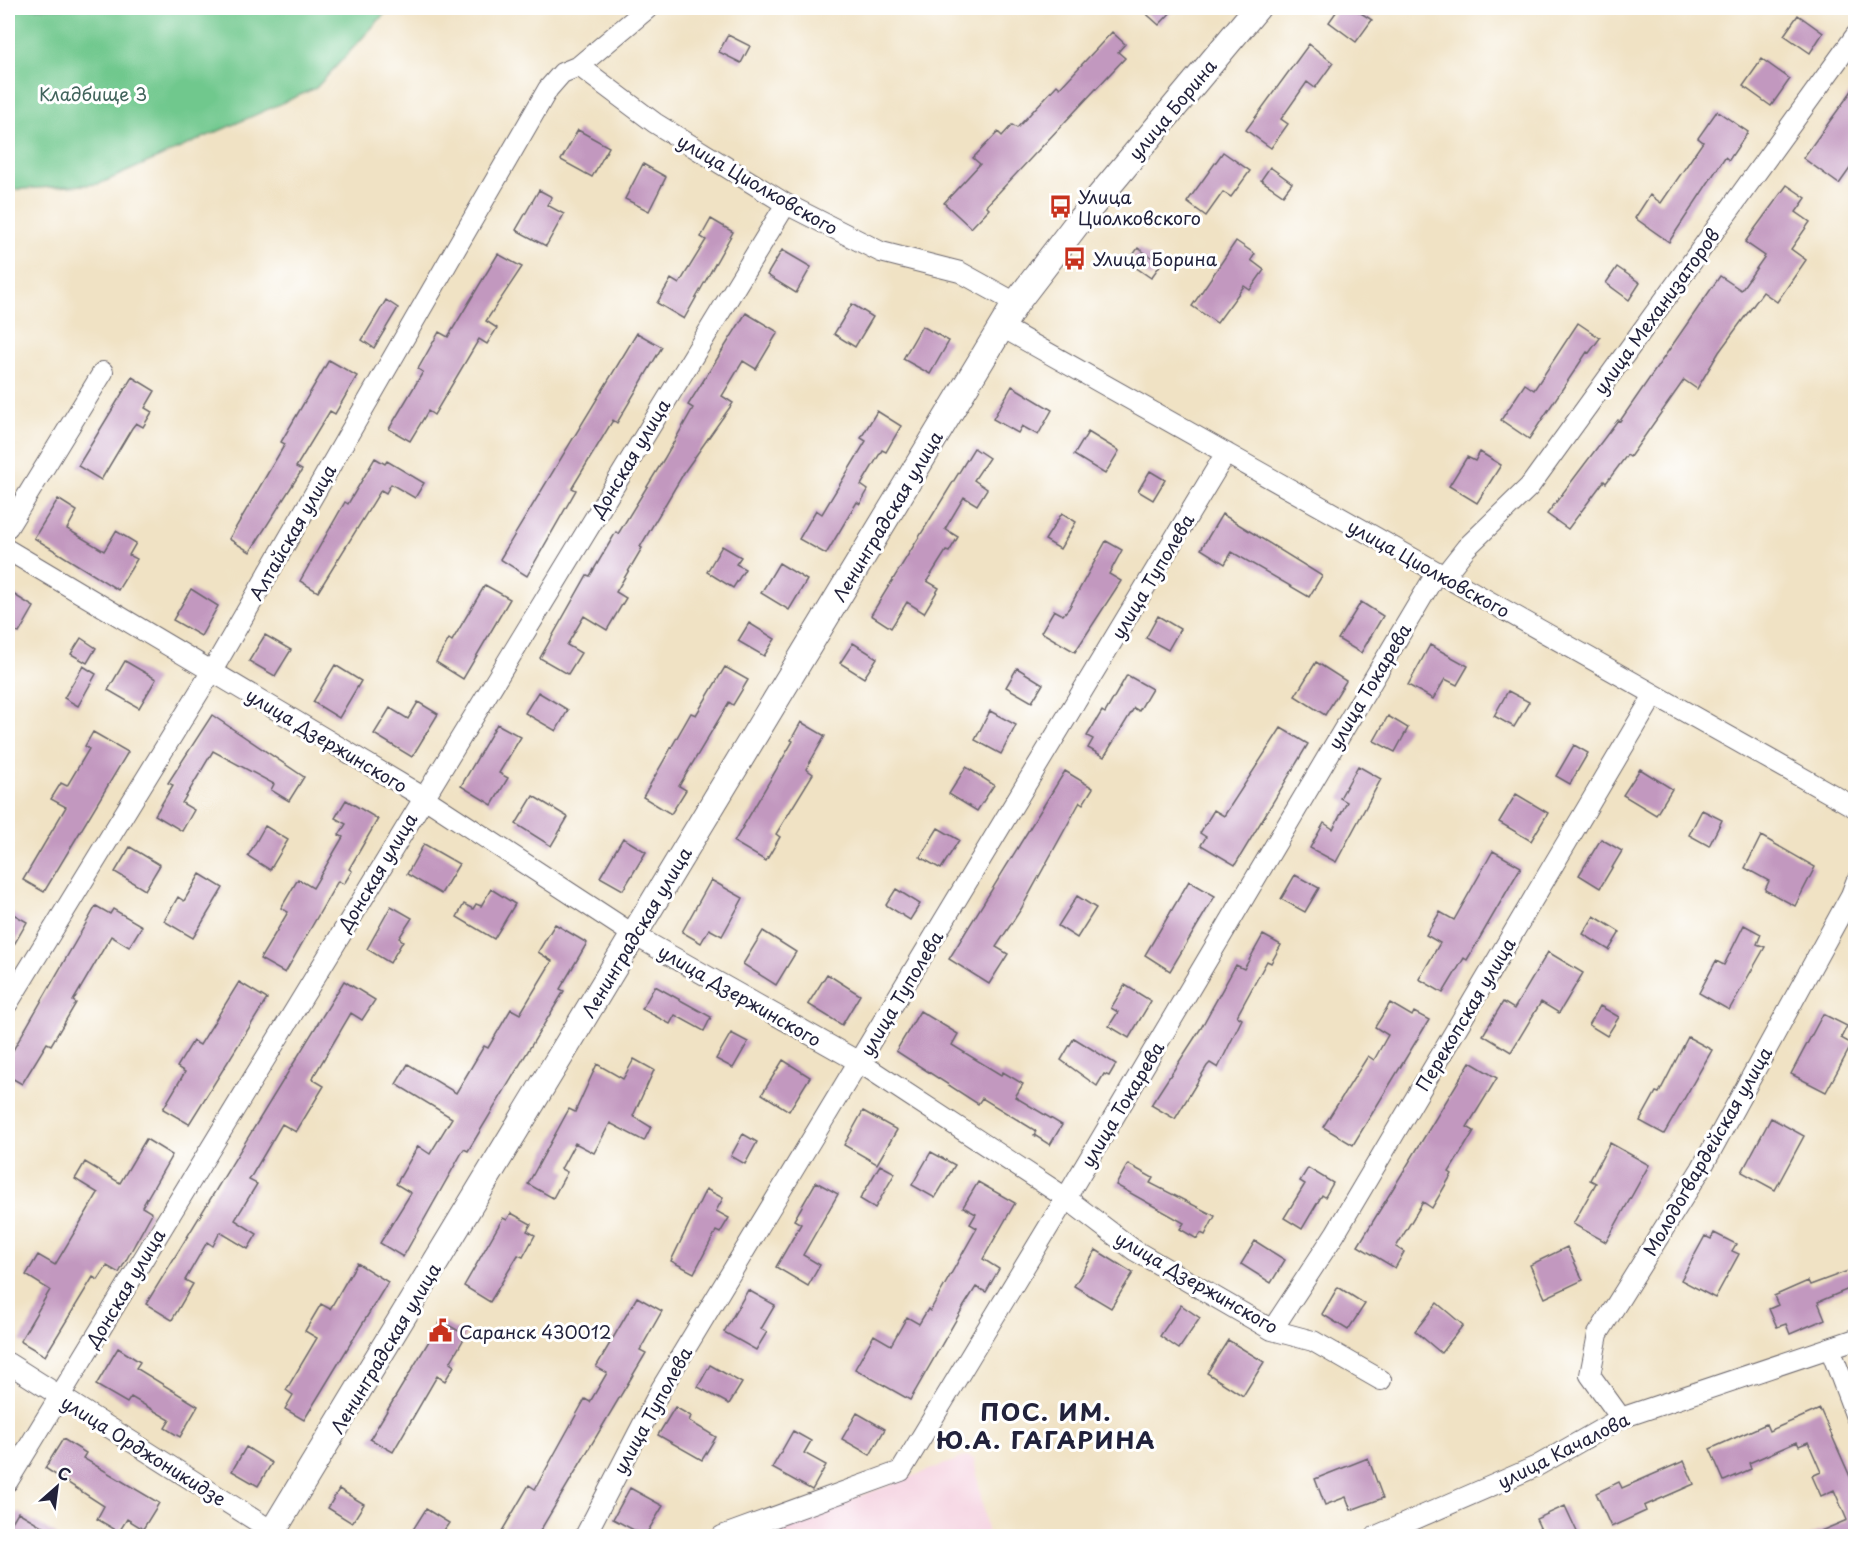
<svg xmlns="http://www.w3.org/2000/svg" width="1863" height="1544" viewBox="0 0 1863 1544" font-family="'Playpen Sans',sans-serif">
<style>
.built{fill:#f4cfde}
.green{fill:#70c88d;stroke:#497564;stroke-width:1.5}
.building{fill:#c298bf}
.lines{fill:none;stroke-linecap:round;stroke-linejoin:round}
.minor-casing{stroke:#6a656b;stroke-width:22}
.tertiary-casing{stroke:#6a656b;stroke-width:28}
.minor{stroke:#fff;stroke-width:20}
.tertiary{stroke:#fff;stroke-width:26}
.labels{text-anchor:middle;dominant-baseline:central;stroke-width:6;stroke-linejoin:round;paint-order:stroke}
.park-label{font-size:18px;fill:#41645c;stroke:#fff}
.street-label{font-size:18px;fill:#22223b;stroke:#fff}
.poi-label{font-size:18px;fill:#22223b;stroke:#fff;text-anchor:start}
.district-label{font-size:24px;font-weight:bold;letter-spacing:1.5px;fill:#22223b;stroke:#fff}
</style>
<rect width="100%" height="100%" fill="#fff"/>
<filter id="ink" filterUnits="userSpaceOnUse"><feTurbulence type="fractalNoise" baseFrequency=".0167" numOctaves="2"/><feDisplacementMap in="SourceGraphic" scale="12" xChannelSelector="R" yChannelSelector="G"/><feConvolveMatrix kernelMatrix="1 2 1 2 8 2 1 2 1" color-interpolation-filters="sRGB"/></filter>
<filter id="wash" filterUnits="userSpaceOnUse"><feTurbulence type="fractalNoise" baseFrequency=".008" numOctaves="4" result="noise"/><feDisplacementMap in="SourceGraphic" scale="24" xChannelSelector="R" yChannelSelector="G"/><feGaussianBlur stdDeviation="1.35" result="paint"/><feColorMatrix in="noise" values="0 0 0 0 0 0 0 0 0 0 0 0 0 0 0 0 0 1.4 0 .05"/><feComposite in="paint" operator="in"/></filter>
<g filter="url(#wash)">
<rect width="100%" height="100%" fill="#f0e2c4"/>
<path class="built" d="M967,1456l7,3 14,77h-236z"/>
<path class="green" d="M8,8h382l-74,80 -217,96 -91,6z"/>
<g id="blocks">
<path class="building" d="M1140,8h35l-16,17z
M1339,8h14l19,12 -16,22 -27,-20z
M1798,15l25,18 -13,20 -26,-18z
M1112,32l13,12 -7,8 7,6 -139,148 3,3 -18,19 -27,-25 36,-39 -7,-6 25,-26 4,4 10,-11 5,3 40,-43 3,3z
M728,35l22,11 -9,17 -22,-11z
M1309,44l24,19 -18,25 -8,-6 -26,37 7,5 -17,24 -25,-18z
M1762,59l28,20 -19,27 -28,-20z
M1856,85v75l-17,24 -36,-26z
M1717,111l31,21 -19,28 -4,-3 -56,85 -34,-24 15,-23 11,8 42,-61 -5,-4z
M578,130l31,17 -17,30 -31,-17z
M1223,152l27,19 -19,26 -8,-5 -17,24 -19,-14z
M643,164l23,13 -17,34 -24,-12z
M1270,167l22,16 -9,12 -22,-15z
M1787,185l19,13 -10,14 14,10 -19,27 15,11 -29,42 -14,-10 -44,60 -22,37 -13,-9 -54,77 -3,-2 -21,28 -2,-2 -36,48 -21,-15 71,-94 2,1 100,-145 21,14 24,-34 -20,-14z
M539,190l13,7 -5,8 17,9 -18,32 -30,-16z
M711,219l22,13 -49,87 -27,-16 14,-24 8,5 27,-44 -5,-3z
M1236,241l19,13 -4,6 13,10 -14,20 -6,-4 -27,37 -25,-17z
M1138,248l23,16 -10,14 -23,-16z
M782,250l29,17 -15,26 -29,-18z
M498,254l24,13 -36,54 11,7 -10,16 -8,-5 -45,76 -6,-4 -18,30 -21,-12 34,-57 -5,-3 21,-37 9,5z
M1617,267l23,16 -11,17 -23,-17z
M386,300l12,8 -24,40 -12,-8z
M852,304l21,13 -18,30 -21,-13z
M746,313l32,19 -22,37 -13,-8 -21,35 11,7 -48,68 -45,76 2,1 -26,44 10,6 -19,32 -23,-14 -17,29 14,8 -13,21 -28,-16 47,-83 3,1 26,-44 2,2 46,-75 29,-51 -5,-3z
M1578,323l22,15 -11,15 -2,-1 -58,87 -28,-19 24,-36 9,6z
M922,326l27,15 -19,33 -27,-15z
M637,333l25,14 -45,76 -4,-3 -41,68 4,2 -49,86 -27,-17z
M329,360l28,16 -22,38 -5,-3 -34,56 6,3 -52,82 -21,-13 56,-95 -4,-2z
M132,377l23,14 -10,17 7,4 -9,15 -7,-4 -4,5 -31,52 -23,-14z
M1012,386l40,24 -14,25 -16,-9 -4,7 -25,-14z
M877,411l24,15 -15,26 -4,-2 -21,35 7,5 -8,14 -3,-2 -31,52 -27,-15 17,-29 6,4 44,-73 -5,-3z
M1088,432l31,19 -14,23 -31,-19z
M974,448l15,10 -15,22 13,9 -10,16 -13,-8 -19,32 13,8 -9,15 -3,-1 -19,30 12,7 -15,25 -17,-11 -16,26 -20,-13z
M1480,452l21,13 -24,38 -28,-17 18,-29 8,4z
M375,458l10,6 2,-3 37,22 -9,15 -24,-14 -5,9 -5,-3 -63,102 -18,-11 45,-79 3,2z
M1150,471l15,9 -12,20 -15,-9z
M58,499l19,12 -10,18 37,22 12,-20 20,12 -7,12 8,4 -19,31 -84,-52z
M1062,513l14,9 -16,27 -15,-9z
M1222,514l100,62 -13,21 -77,-45 -7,12 -24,-15z
M1106,541l16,9 -13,24 12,7 -46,71 -34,-20 13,-22 9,5 6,-7z
M722,546l19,11 -5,7 9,5 -12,19 -26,-16z
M779,563l28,17 -18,30 -28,-17z
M485,585l25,14 -47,80 -27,-17 13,-23 3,2z
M191,589l27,17 -17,30 -28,-16z
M8,591l26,16 -15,26 -11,-6z
M1361,602l22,14 -22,37 -23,-14z
M1158,616l22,13 -12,21 -22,-12z
M749,623l26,16 -11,17 -26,-15z
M265,635l26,15 -16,26 -26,-15z
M81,638l15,10 -9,15 -16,-9z
M853,643l24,15 -13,20 -24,-15z
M1430,645l38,21 -11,19 -12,-6 -12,20 -25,-14z
M125,661l31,18 -17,29 -31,-18z
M1316,662l30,19 -21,34 -30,-19z
M335,665l26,16 -22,37 -26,-16z
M83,666l13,8 -18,32 -14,-8z
M725,667l23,13 -15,25 -4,-3 -50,84 7,4 -15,24 -28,-17 48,-84 5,2z
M1017,668l26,16 -11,18 -26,-15z
M1127,675l25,14 -13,22 -5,-3 -30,49 -16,-9 5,-9 -6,-3 15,-25 3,2z
M1508,691l21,11 -15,25 -20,-11z
M538,692l30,18 -12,21 -31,-18z
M418,702l20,12 -26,43 -38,-23 16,-26 18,11z
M990,711l26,14 -15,29 -26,-14z
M212,715l92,62 -15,24 -18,-11 3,-6 -61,-33 -31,52 12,7 -12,21 -27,-16 18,-30 -5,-2z
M1388,716l20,12 -13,24 -21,-11z
M801,722l24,14 -19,33 7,5 -37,60 4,3 -14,24 -32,-19 59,-101 -2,-1z
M497,724l24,13 -22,36 9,5 -16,27 -31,-19z
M1281,728l27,16 -73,121 -34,-20 5,-8 -6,-4 14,-23 10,6z
M93,732l35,20 -84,140 -21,-12 43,-73 -15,-8 10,-16 6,3 22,-37 -4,-3z
M1574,745l14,8 -18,31 -14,-8z
M1358,766l23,13 -45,83 -26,-14 14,-25 9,6 14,-27 -7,-4z
M966,767l28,18 -17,26 -28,-17z
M1640,769l32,20 -16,26 -33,-20z
M1065,771l28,17 -10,16 -3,-2 -59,107 -25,38 12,7 -19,30 -40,-25z
M1516,794l32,19 -17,28 -32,-19z
M533,796l35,21 -17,29 -35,-22z
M346,800l32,19 -29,50 3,2 -8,13 -6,-3 -53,92 -25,-14 28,-47 -7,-4 17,-29 15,9 30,-51 -4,-2 7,-11 -11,-6z
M1702,810l20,10 -13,26 -20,-11z
M265,826l23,14 -18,30 -22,-14z
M938,828l21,12 -18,29 -21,-12z
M1761,836l54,31 -20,39 -30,-16 4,-9 -24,-13z
M623,838l23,14 -23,38 -23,-13z
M1601,839l21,12 -22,37 -21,-13z
M424,844l35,20 -18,30 -34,-20z
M130,847l30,18 -15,25 -30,-18z
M1493,851l28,16 -54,93 -3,-2 -21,35 -24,-14 21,-36 -14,-8 14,-23 14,8z
M200,874l23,14 -30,50 -29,-17 14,-24 6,4z
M1295,875l24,13 -14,24 -24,-13z
M711,880l32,18 -21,38 -13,-7 -8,14 -19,-11z
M1189,881l26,15 -45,75 -25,-16z
M491,889l24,15 -21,35 -37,-22 7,-13 9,5 3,-5 5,2z
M896,889l24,15 -10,16 -24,-15z
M1077,896l19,12 -19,30 -19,-12z
M96,906l14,8 3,-5 29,17 -13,21 -18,-11 -38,65 3,2 -25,42 -4,-2 -25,41 -14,-8v-17z
M391,906l21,12 -13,20 4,3 -13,22 -23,-14z
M8,911l19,11 -19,33z
M1594,916l26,16 -11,18 -26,-16z
M555,924l32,19 -27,46 4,2 -96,160 -4,-2 -61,108 -23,-14 31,-50 -15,-9 22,-38 12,8 22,-36 -56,-34 12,-20 48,29 28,-47 4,2 23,-39 9,5 32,-53 -14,-9z
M1744,925l17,9 -4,10 8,3 -36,63 -30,-17 17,-32 8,4z
M763,931l33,21 -20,33 -33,-21z
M1263,935l18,10 -10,18 -4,-2 -30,55 5,3 -24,49 -8,-5 -3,3 -32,53 -24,-14 50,-77 35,-63 8,4z
M1548,952l35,21 -24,40 -18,-11 -30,50 -28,-17 20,-33 11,7z
M827,974l33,21 -18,30 -34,-21z
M344,981l31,19 -13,20 -11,-7 -39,66 12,7 -28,46 -14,-8 -33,56 8,4 -22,36 22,14 -9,15 -28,-17 -7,14 -6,-4 -22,38 8,4 -21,36 -26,-16z
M239,982l28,17 -78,125 -26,-15 22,-37 -8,-5 16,-26 7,4z
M1125,985l26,16 -22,37 -20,-12 9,-14 -7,-4z
M655,986l56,31 -7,14 -29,-16 -5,9 -28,-15z
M1390,1003l22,13 2,-4 15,8 -76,125 -30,-18 45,-71 6,4 14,-25 -13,-8z
M1600,1006l19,11 -12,19 -18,-11z
M920,1011l38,23 -6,11 49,30 2,-3 20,12 -8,13 47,28 -12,20 -16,-10 2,-4 -54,-33 -4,6 -82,-53z
M1823,1014l24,12 -6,12 11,6 -26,48 -35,-18z
M731,1033l17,9 -15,26 -17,-9z
M1688,1037l24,13 -48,84 -24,-13 16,-29 3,1z
M1074,1038l42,26 -7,12 -5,-2 -7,12 -36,-26z
M634,1059l20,11 -21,46 18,11 -7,14 -34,-18 -16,30 -19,-10 -14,26 6,3 -14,26 -25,-14 41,-75 6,3 22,-48 26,15z
M783,1060l27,17 -21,34 -27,-17z
M1470,1062l27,16 -30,49 7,4 -25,41 3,2 -20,34 -9,-6 -27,45 8,5 -9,16 -37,-22z
M863,1111l34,19 -20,34 -33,-19z
M1771,1118l33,18 -29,54 -33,-18z
M743,1134l14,8 -12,22 -14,-8z
M146,1139l26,16 -30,52 10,6 -33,60 -12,-7 -9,14 -5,-3 -48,79 -25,-15 30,-51 -24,-15 12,-20 17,10 43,-72 -23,-14 10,-17 35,21z
M1610,1143l39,22 -43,77 -33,-18 23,-41 -6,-3z
M931,1152l24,13 -20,33 -23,-13z
M1128,1164l25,14 -3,5 65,33 -10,19 -4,-2 -4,6 -17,-10 4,-6 -68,-38z
M880,1165l15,8 -20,35 -15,-9z
M1308,1168l25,15 -8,14 -3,-2 -20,34 -18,-11 21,-34 -5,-3z
M816,1182l22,12 -35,61 17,10 -12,21 -32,-19 25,-43 -7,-4z
M978,1182l37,21 -32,56 16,10 -13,23 -10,-5 -12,19 -54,94 -55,-31 19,-34 17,10 16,-28 12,7 9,-15 2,2 47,-83 -7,-4 6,-10 -13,-7z
M706,1189l17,9 -7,13 13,7 -9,15 -4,-2 -22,42 -23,-12z
M511,1213l20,11 -4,7 8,4 -12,22 -5,-2 -28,47 -26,-16 39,-68 4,2z
M1714,1233l22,11 -4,7 7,3 -24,44 -34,-18 24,-44 6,3z
M1255,1241l30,19 -14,23 -30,-19z
M1567,1247l16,33 -38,18 -15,-33z
M1096,1250l37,23 -22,35 -37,-22z
M357,1263l31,19 -84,138 -19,-11 8,-14 -7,-5 31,-52 -12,-7 16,-27 9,5z
M1856,1268v18l-38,16 7,17 -35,15 -4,-10 -9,3 -8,-18 9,-4 -4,-9 34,-15 2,4z
M1338,1287l27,17 -17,26 -26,-16z
M748,1290l27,15 -14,24 6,3 -11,18 -32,-18z
M637,1297l25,14 -22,39 6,3 -109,183h-26l-9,-5 27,-46 6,4 50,-90 5,3 17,-29 -11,-6z
M1437,1303l26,22 -22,28 -26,-22z
M1181,1305l19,13 -21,31 -19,-13z
M441,1321l25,14 -16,28 4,3 -9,15 -8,-5 -44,76 -23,-13z
M1228,1340l36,22 -21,34 -36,-23z
M118,1348l22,14 -4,6 62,38 -18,31 -15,-9 5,-8 -39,-23 -4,6 -31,-18z
M710,1365l32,18 -13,21 -31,-17z
M675,1407l16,9 -2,5 27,16 -14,23 -44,-25z
M1820,1409l36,81v46h-47l38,-16 -13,-30 -13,6 -9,-20 9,-4 -13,-30 -9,4 -2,-4 -48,21 2,6 -27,12 -14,-32 56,-25 3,7z
M857,1413l28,16 -15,26 -28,-16z
M793,1431l18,10 -7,12 22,12 -14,25 -40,-22z
M63,1439l23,14 -3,5 76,45 -16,26 -16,-10 -8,13 -22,-13 7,-13 -59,-38z
M246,1447l26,16 -14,23 -26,-15z
M1368,1458l15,40 -32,12 -5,-13 -21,8 -10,-26z
M1684,1461l10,23 -50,22 2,5 -35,16 -15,-34 23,-11 3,6z
M630,1488l33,18 -18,30 -32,-17z
M339,1489l25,15 -12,19 -24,-15z
M1565,1506l14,30h-35l-8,-17z
M426,1509l23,14 -9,13h-31z
M18,1512l41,24h-51v-7z"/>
</g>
</g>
<g filter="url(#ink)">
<use href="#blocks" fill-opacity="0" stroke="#6a656b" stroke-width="1.5"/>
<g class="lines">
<defs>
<path id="minor" d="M579,66l76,57 131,81 95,48 79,20 56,31
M1002,327l854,481
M8,527l95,-155
M8,550l415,247 211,138 225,127 207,136 68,52 138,80 41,11 68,39
M1444,576l22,-28 63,-61 327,-452
M8,1003l204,-332 336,-582 14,-16 17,-7 69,-58
M1272,1330l63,-96 319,-539
M1830,1348l26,69
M8,1363l272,173
M1621,1418l-31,-43 8,-41 103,-165 150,-274 5,-13
M8,1481l778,-1277
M585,1536l76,-147 565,-936
M722,1536l179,-65 165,-273 371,-626
M1376,1536l161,-70 84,-48 235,-79"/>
<path id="tertiary" d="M270,1536l746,-1233 63,-82 178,-213"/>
</defs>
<use href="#minor" class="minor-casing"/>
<use href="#tertiary" class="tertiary-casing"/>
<use href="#minor" class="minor"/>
<use href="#tertiary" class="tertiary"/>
</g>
</g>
<defs>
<symbol id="bus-bare" viewBox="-9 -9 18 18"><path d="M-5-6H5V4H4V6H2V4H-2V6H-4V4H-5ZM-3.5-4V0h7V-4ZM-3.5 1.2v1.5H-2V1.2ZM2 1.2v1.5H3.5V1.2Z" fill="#c8321e" stroke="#fff" stroke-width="2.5" paint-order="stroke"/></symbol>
<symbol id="civic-bare" viewBox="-9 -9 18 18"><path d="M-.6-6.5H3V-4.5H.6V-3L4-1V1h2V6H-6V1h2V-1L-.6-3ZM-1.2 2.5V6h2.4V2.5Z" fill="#c8321e" stroke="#fff" stroke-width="2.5" paint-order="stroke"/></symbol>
</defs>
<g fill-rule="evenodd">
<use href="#bus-bare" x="1044" y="190" width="33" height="33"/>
<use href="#bus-bare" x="1058" y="242" width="33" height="33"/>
<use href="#civic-bare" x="424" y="1314" width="33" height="33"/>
</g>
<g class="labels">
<g class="park-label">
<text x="93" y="93">Кладбище 3</text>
</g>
<g class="street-label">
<text transform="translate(1172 109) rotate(-50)">улица Борина</text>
<text transform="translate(758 184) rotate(30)">улица Циолковского</text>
<text transform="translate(1656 311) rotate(-54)">улица Механизаторов</text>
<text transform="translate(630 458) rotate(-59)">Донская улица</text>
<text transform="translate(887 516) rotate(-59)">Ленинградская улица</text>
<text transform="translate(292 532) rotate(-60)">Алтайская улица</text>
<text transform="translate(1429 568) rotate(29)">улица Циолковского</text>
<text transform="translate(1152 576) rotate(-59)">улица Туполева</text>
<text transform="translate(1369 686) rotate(-59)">улица Токарева</text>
<text transform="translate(327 740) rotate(31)">улица Дзержинского</text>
<text transform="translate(377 872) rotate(-59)">Донская улица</text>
<text transform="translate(636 932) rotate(-59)">Ленинградская улица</text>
<text transform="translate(901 993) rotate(-59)">улица Туполева</text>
<text transform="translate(740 995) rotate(30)">улица Дзержинского</text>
<text transform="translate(1465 1014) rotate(-59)">Перекопская улица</text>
<text transform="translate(1122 1104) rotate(-59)">улица Токарева</text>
<text transform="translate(1707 1151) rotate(-60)">Молодогвардейская улица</text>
<text transform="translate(1197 1282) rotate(30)">улица Дзержинского</text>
<text transform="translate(125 1288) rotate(-59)">Донская улица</text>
<text transform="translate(385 1348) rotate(-59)">Ленинградская улица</text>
<text transform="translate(652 1410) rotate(-61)">улица Туполева</text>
<text transform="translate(144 1450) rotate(32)">улица Орджоникидзе</text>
<text transform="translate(1563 1450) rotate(-27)">улица Качалова</text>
</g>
<g class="poi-label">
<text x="1078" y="196">Улица<tspan x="1078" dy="21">Циолковского</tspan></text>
<text x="1093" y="258">Улица Борина</text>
<text x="459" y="1331">Саранск 430012</text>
</g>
<g class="district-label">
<text x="1046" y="1411">ПОС. ИМ.<tspan x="1046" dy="28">Ю.А. ГАГАРИНА</tspan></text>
</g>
</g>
<rect width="1863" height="1544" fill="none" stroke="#fff" stroke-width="30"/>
<g transform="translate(57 1487) rotate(28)" stroke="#ffffff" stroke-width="4.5" paint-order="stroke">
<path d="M0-4.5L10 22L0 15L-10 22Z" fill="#22223b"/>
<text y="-9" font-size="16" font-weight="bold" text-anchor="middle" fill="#22223b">С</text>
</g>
</svg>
